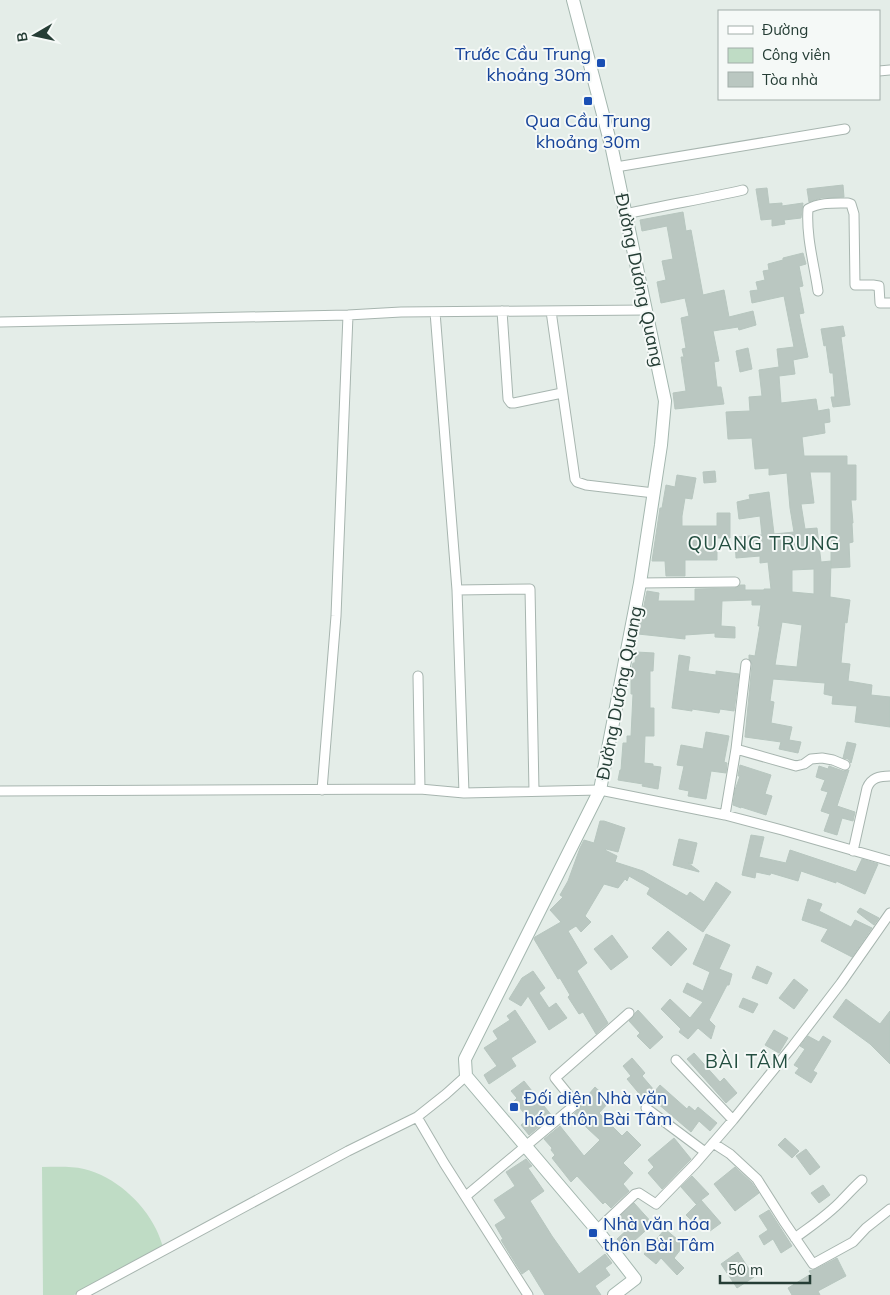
<svg xmlns="http://www.w3.org/2000/svg" width="890" height="1295" viewBox="0 0 890 1295" font-family="Mulish,sans-serif">
<style>
.green{fill:#bfdcc5}
.building{fill:#bac7c1;stroke:#b7c6bf;fill-rule:evenodd}
.lines{fill:none;stroke-linecap:round;stroke-linejoin:round}
.street-casing{stroke:#a7b5af;stroke-width:11}
.secondary-casing{stroke:#a4b7af;stroke-width:14}
.street{stroke:#fff;stroke-width:9}
.secondary{stroke:#fff;stroke-width:12}
.transit-dot{fill:#1a4fb4;stroke:#f5f9f7;stroke-width:2}
.labels{text-anchor:middle;dominant-baseline:central;stroke-width:4;stroke-linejoin:round;paint-order:stroke}
.transit-label{font-size:18px;fill:#164399;stroke:#f5f9f7;text-anchor:start}
.street-label{font-size:18px;fill:#253d35;stroke:#f5f9f7}
.neighbourhood-label{font-size:19px;letter-spacing:1px;fill:#234e40;stroke:#f5f9f7}
</style>
<rect width="100%" height="100%" fill="#e4ede8"/>
<path class="green" d="M42,1167c14,0 29,-1 42,2 30,7 59,33 72,60 3,6 5,12 7,18l-89,48h-31z"/>
<path class="building" d="M843,185l1,12 -23,1 -12,4 -2,-13z
M767,188l2,16 13,-1v3l21,-3 -2,15 -17,2 1,4 -13,2v-7l-11,1 -5,-31z
M683,212l3,19 5,-1 12,65 21,-5 5,27 24,-6 3,14 -17,5 -1,-3 -25,4 6,30 -5,1 3,25h4l3,17 -49,5 -2,-16 13,-2 -5,-34h3l-2,-8 4,-1 -5,-30 8,-2 -4,-18 -24,5 -4,-21 9,-2 -4,-19 11,-2 -6,-33 -25,5 -2,-11z
M803,253l3,11 -7,2 4,20 -4,1 5,26 -5,1 9,43 -15,3 2,14 -16,2 2,27 35,-4 2,12 11,-2 1,13 -6,1 1,10 -23,4 2,19h43v9h9v35h-5l2,23h-1l1,19 -4,1 1,24 -19,1v-96h-21l4,31 -13,1 4,25 12,-1 4,34 10,-1 -1,36 20,3 -3,23 -2,-1 -4,41 9,1 -2,17 24,4 -1,10 19,2v30l-35,-5 2,-16 -25,-2 1,-8 -9,-2 1,-11 -52,-4 -3,22 4,1 -3,21 21,4 -3,13 12,2 -3,11 -19,-4 2,-7 -36,-5 7,-72 -1,-4 -2,-2v-4l6,1 5,-30h-2l3,-21h-9v-5l-30,1 -1,25 14,1v11l-20,-1v-4l-30,2v4l-47,-5 9,-43 12,2 -1,8h37v-12l40,-1 5,-3h5v5h19v-1h7l-3,-27 -8,1v-7l-24,2 -1,-21 27,-2 -2,-19 -21,3 -2,-17 13,-3 -1,-4 20,-3 5,42 20,-2 -4,-24 -3,-35 -18,2v-7l-14,1 -3,-31 -24,1 -2,-27 24,-1 -1,-14 13,-1 -3,-26 20,-3 -2,-18 17,-2 -10,-51 -32,7 -2,-12 8,-1 -2,-8 9,-2 -2,-9 6,-1 -1,-6 15,-4v-2zM814,569v25l-22,-2v-22zM782,622l20,3 -5,42 -22,-2z
M843,326l2,10 -4,1 9,68 -17,2 -2,-10h4l-2,-24h-3l-4,-28 -2,1 -3,-17z
M748,348l4,21 -12,3 -4,-21z
M715,471l1,11 -12,1 -1,-11z
M677,475l19,3 -4,21 -7,-1 -3,18v10h35v-13h13v25h-13v22h-32v16h-19l-1,-15h-13l8,-53h2l4,-23 9,2z
M636,652l18,1 -1,18h-3v37h4v28h-9l-1,27 9,1v2l8,1 -3,22 -16,-3 1,-2 -25,-4 2,-10h1l2,-27h4v-7h4l2,-42h-2v-23l2,-8h2z
M679,655l11,2 -2,14 28,4v-4l23,3 -5,37 -14,-2 -1,4 -27,-4v2l-20,-3z
M706,732l23,4 -5,26 3,1 -1,10 -15,-2 -5,28 -18,-3 1,-5 -10,-2 5,-23 -7,-1 4,-20 22,4z
M847,742l9,2 -5,19 -3,-4 -5,-1z
M740,765l31,10 -6,19 7,2 -6,19 -25,-8v1l-8,-3 2,-15 5,-14h-2z
M819,766l9,3 1,-3 14,5 6,-1 -12,36 18,6 -2,9 -11,-3 -5,17 -13,-4 6,-17 -9,-3 7,-19 -7,-2 4,-10 -9,-3z
M600,821h4l21,7 -7,24 -12,-3 -1,1 12,6 -2,6 28,9 44,25 3,-4 14,10 12,-20 15,10 -28,40 -56,-38 3,-6 -21,-12 -2,5 -2,-2 -7,9 -14,-4 -19,32 6,6 -10,10 -5,-6 -8,5 19,32 -10,8 31,52 -12,11 -13,-22 -4,2 -11,-17 2,-2 -10,-17 -2,1 -24,-40 1,-2 26,-15 -11,-12 13,-13 -3,-2 8,-14 12,-33 4,-8 10,3z
M751,835l13,2 -5,20 27,6 4,-13 66,22 6,-13 16,5 -13,30 -29,-13v2l-35,-12 -3,10 -27,-8 -1,2 -14,-3 -1,6 -13,-3z
M679,839l18,4 -5,21 -4,-1 11,8v1l-26,-7z
M808,899l14,5 -3,7 32,16 4,-7 17,8 -20,29 -31,-16 7,-12 -26,-9z
M860,908l19,10 -5,7 -17,-13z
M668,931l19,18 -16,17 -19,-18z
M706,934l24,11 -11,24 13,5 -3,11h-2l-18,35 6,6 -4,13 -13,-11 -10,11 -9,-7 2,-3 -20,-20 9,-10 20,19 13,-16 -20,-10 4,-9 16,8 7,-19 -17,-8z
M612,935l16,22 -17,13 -17,-21z
M757,966l15,7 -5,11 -15,-6z
M533,971l12,17 -6,5 10,15 7,-5 11,15 -18,12 -21,-34 -7,10 -12,-7 13,-21z
M794,979l14,11 -14,19 -15,-11z
M743,998l15,6 -5,9 -14,-6z
M846,999l34,25 10,-13v53l-20,-20 -37,-27z
M515,1010l21,32 -25,16 5,8 -27,18 -5,-9 13,-9 -13,-18 14,-9 -5,-8 17,-11 -3,-4z
M638,1010l25,27 -13,12 -13,-13 3,-3 -11,-12 4,-4 2,-4z
M774,1030l14,8 -9,15 -14,-8z
M808,1036l11,6 4,-6 8,5 -18,30 4,2 -6,10 -16,-10 4,-5 -5,-3 11,-16 -5,-3z
M694,1053l26,29 4,-4 13,15 -11,10 -39,-44z
M632,1058l13,15 -3,3 12,14 -8,8 -2,-2 -2,1 -15,-18 4,-3 -8,-10z
M524,1081l28,35 -23,19 -8,-10 8,-6 -15,-18 3,-3 -6,-7z
M660,1085l27,24 2,-3 6,5 3,-4 19,16 -7,8 -11,-10 -8,11 -41,-35z
M595,1087l15,14 -11,12 23,23 5,-5 14,14 -18,18 10,10 -10,11 6,7 -18,17 -6,-6 -2,2 -26,-28 -6,6 -19,-24 3,-3 -4,-5 1,-2 -8,-9 16,-13 24,30 16,-16 -27,-25 9,-9v-4z
M674,1138l17,21 -29,30 -14,-16 6,-6 -6,-7z
M785,1138l14,13 -7,7 -14,-13z
M806,1149l14,18 -10,8 -14,-19z
M526,1159l6,7 -4,2 16,23 -14,10 22,35 27,38 26,-20 7,9 -7,5 5,7 -15,11 6,9h-56l-16,-26 -7,5 -21,-34 2,-1 -8,-14 11,-7 -12,-18 21,-14 -9,-14z
M735,1167l17,16 7,10 -24,18 -21,-27z
M692,1176l17,18 -13,10 -15,-17z
M823,1185l7,10 -11,8 -8,-10z
M701,1200l20,23 -11,8 -12,-14 -5,5 -7,-7z
M634,1203l19,21 -28,25 -8,-10 12,-11 -10,-11z
M769,1210l23,36 -11,7 -8,-14 -9,6 -5,-9 9,-6 -9,-14z
M665,1229l19,16 -10,13 10,10 -7,7 -16,-17 -5,6 -12,-10z
M738,1252l16,25 -17,11 -16,-24z
M837,1258l9,18 -28,15 2,4h-28l-4,-7 23,-14 -2,-3 7,-2z"/>
<g class="lines">
<defs>
<path id="street" d="M879,71l11,-1
M616,167l229,-38
M626,214c39,-9 78,-15 117,-24
M818,291c-4,-27 -12,-55 -10,-82 11,-7 27,-6 40,-6l3,1 3,10 1,71h18l6,1 1,17h10
M502,311l6,88 3,4h3l48,-10
M551,311l24,168 2,3 9,3 68,8
M435,312l22,278 7,203
M0,322l348,-7 53,-3 245,-2
M640,583l95,-1
M457,590l73,-1 4,202
M418,676l2,113
M736,749l60,17 8,-2 7,-5 11,-1 11,2 12,5
M322,790l14,-174 12,-301
M0,791l420,-2 44,4 136,-3 125,25 57,15 108,31
M725,815l11,-66 10,-85
M853,851l14,-63c4,-10 12,-12 23,-12
M676,1060l57,60
M466,1076l-20,18 -29,23 27,46 84,132
M646,1108l59,44
M713,1143l17,11 27,25 28,44 28,41 40,-22 13,-14 24,-19
M466,1196l110,-92 -21,-26 74,-65
M597,1230l38,-36 4,-1 17,11 39,-40 38,-44 59,-73 49,-64 49,-70
M795,1238c16,-12 33,-23 47,-38 7,-7 12,-13 20,-20
M81,1295l267,-144 69,-34"/>
<path id="secondary" d="M573,0l39,149 53,252 -4,44 -21,138 -40,207 -135,269 1,17 131,154 38,49 -21,16"/>
</defs>
<use href="#street" class="street-casing"/>
<use href="#secondary" class="secondary-casing"/>
<use href="#street" class="street"/>
<use href="#secondary" class="secondary"/>
</g>
<g class="transit-dot">
<rect x="596" y="58" width="10" height="10" rx="2.5"/>
<rect x="583" y="96" width="10" height="10" rx="2.5"/>
<rect x="509" y="1102" width="10" height="10" rx="2.5"/>
<rect x="588" y="1228" width="10" height="10" rx="2.5"/>
</g>
<g class="labels">
<g class="transit-label">
<text x="591" y="53" text-anchor="end">Trước Cầu Trung<tspan x="591" dy="21">khoảng 30m</tspan></text>
<text x="588" y="120" text-anchor="middle">Qua Cầu Trung<tspan x="588" dy="21">khoảng 30m</tspan></text>
<text x="524" y="1097">Đối diện Nhà văn<tspan x="524" dy="21">hóa thôn Bài Tâm</tspan></text>
<text x="603" y="1223">Nhà văn hóa<tspan x="603" dy="21">thôn Bài Tâm</tspan></text>
</g>
<g class="street-label">
<text transform="translate(640 280) rotate(78)">Đường Dương Quang</text>
<text transform="translate(619 693) rotate(-79)">Đường Dương Quang</text>
</g>
<g class="neighbourhood-label">
<text x="764" y="543">QUANG TRUNG</text>
<text x="747" y="1061">BÀI TÂM</text>
</g>
</g>
<rect x="718" y="10" width="162" height="90" fill="#f5f9f7" stroke="#a2aea9"/>
<rect x="728" y="26" width="25" height="8" fill="#ffffff" stroke="#a2aea9"/>
<text x="762" y="35" font-size="15" fill="#253d35">Đường</text>
<rect x="728" y="48" width="25" height="15" fill="#bfdcc5" stroke="#a2aea9"/>
<text x="762" y="60" font-size="15" fill="#253d35">Công viên</text>
<rect x="728" y="72" width="25" height="15" fill="#bac7c1" stroke="#a2aea9"/>
<text x="762" y="85" font-size="15" fill="#253d35">Tòa nhà</text>
<g transform="translate(35 35) rotate(261)" stroke="#f5f9f7" stroke-width="4" paint-order="stroke">
<path d="M0-4L9 19L0 12L-9 19Z" fill="#253d35"/>
<text y="-8" font-size="14" font-weight="bold" text-anchor="middle" fill="#253d35">B</text>
</g>
<path d="M720 1275v8h90v-8" fill="none" stroke="#253d35" stroke-width="2.5"/>
<text x="728" y="1275" font-size="15" fill="#253d35" stroke="#f5f9f7" stroke-width="4" paint-order="stroke">50 m</text>
</svg>
